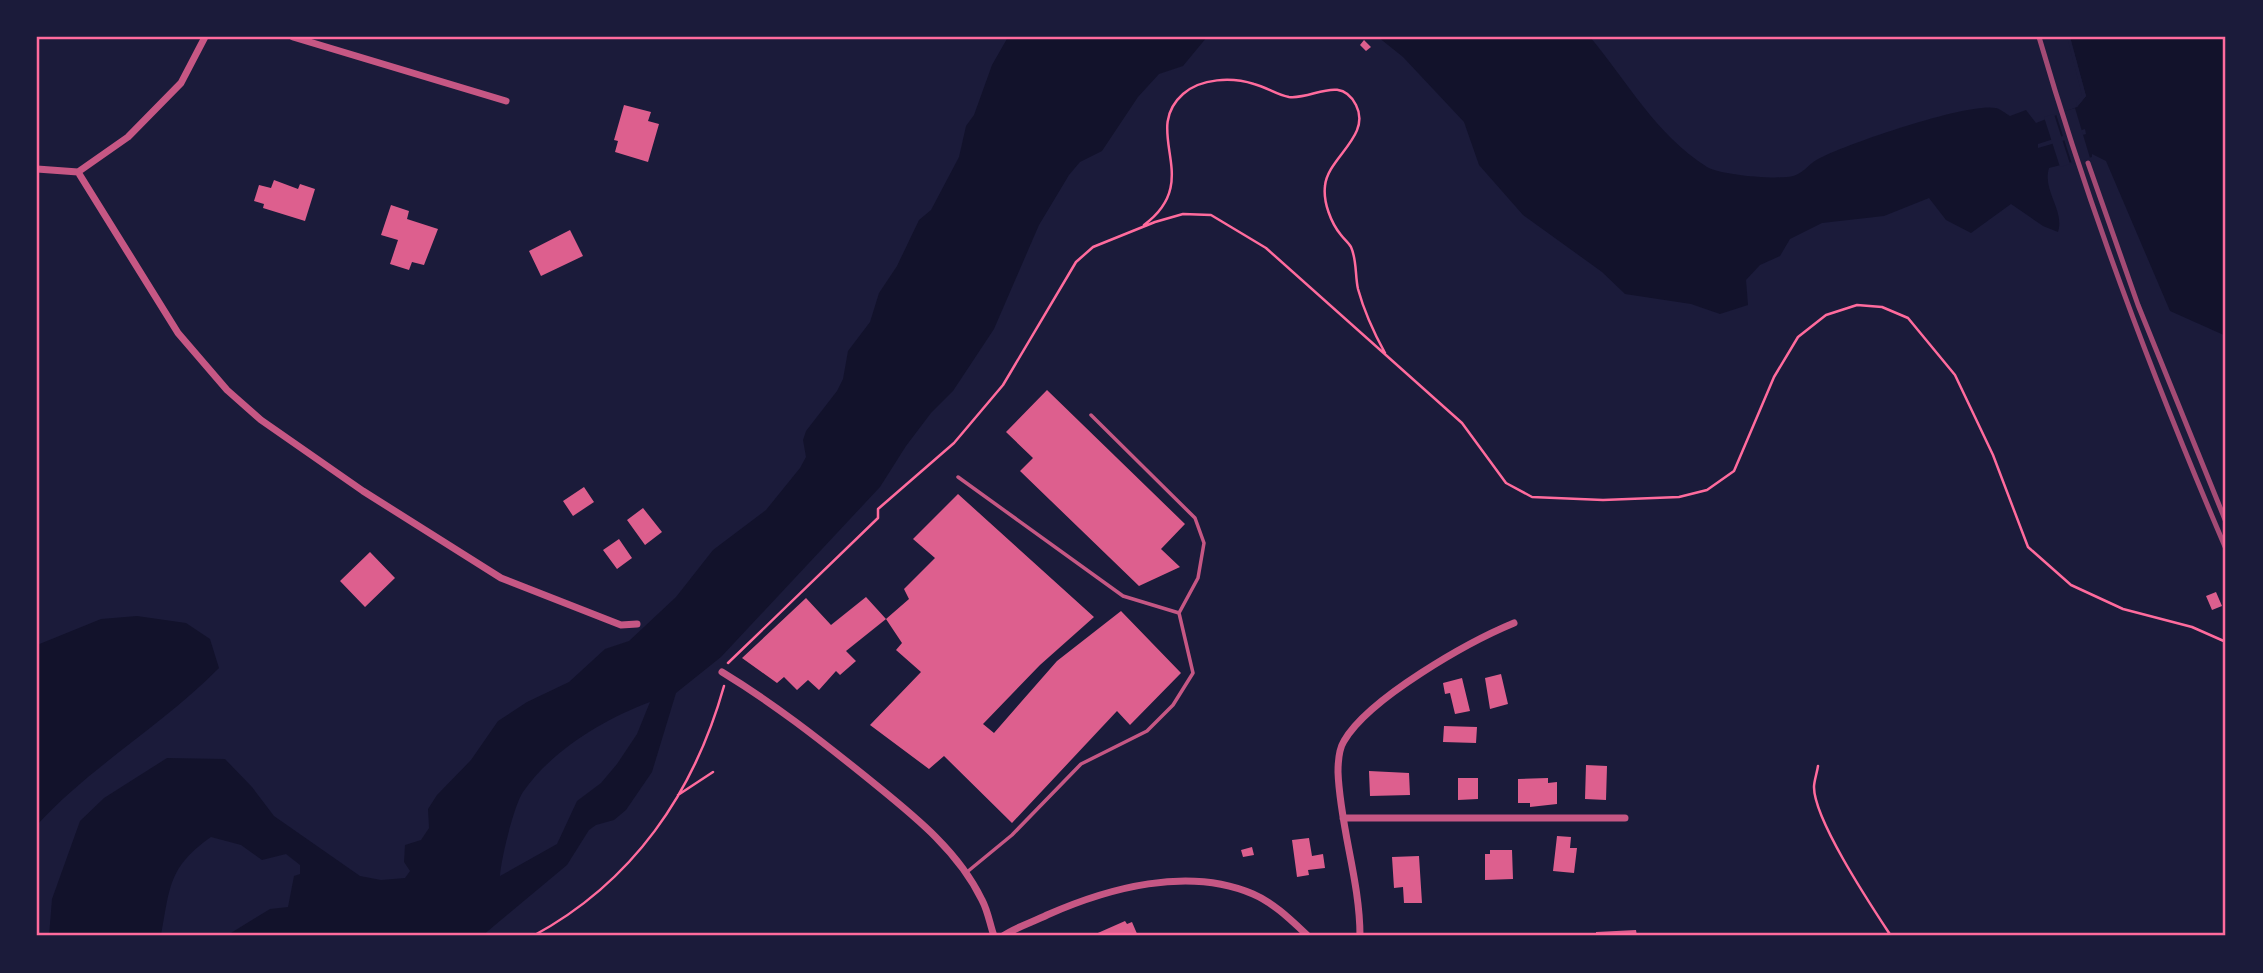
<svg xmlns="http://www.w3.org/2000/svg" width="2263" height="973" viewBox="0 0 2263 973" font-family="Signika,sans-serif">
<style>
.water{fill:#12122b;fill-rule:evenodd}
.pier{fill:#1b1b3a}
.building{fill:#dd5f8e}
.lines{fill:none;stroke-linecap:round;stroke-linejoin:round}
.path{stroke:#ff6b9d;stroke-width:2.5}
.service{stroke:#c65784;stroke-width:3.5}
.minor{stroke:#c65784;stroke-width:7}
.rail{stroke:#a44b75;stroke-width:5}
.neatline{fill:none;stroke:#ff6b9d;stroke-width:2.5}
</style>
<rect width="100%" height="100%" fill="#1b1b3a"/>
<path class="water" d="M1008,37h199l-24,29 -24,8 -21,23 -36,54 -22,11 -11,13 -30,50 -45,104 -41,62 -22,22 -25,33 -26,41 -159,170 -45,36 -24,79 -26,38 -12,10 -18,5 -7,5 -22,35 -85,71h-256l44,-27 18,-2 6,-31 6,-2v-9l-14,-11 -24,6 -21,-15 -30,-8c-43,30 -41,51 -50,99h-112l3,-37 28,-78 24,-23 63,-40 58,1 27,28 22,29 86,60 21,4 24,-2 5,-7 -6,-9 1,-17 16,-5 8,-12 -1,-19 9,-14 34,-35 27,-39 29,-19 42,-20 36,-33 24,-8 47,-44 37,-47 53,-40 34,-42 6,-11 -3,-17 3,-9 31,-40 6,-12 5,-28 22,-29 9,-29 18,-27 22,-46 12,-10 28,-53 7,-31 8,-11 18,-50zM650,702l-13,32 -20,30 -16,19 -24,18 -20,43 -57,32c1,-17 14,-71 23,-84 28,-41 81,-73 127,-90z
M1378,37h212c38,45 65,97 117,130 12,8 76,14 89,8 8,-3 14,-12 22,-16 28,-15 150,-57 178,-51 5,1 10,6 14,8l16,-6 10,13 41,-16 9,-11 -16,-59h156v299l-56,-25 -64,-150 -14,-7v3l-43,11c-7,23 16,42 9,64l-15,-6 -32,-22 -40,29 -25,-13 -17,-22 -45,18 -62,7 -32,16 -10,17 -20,9 -14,15 2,25 -28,9 -29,-10 -66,-10 -23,-22 -79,-57 -44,-50 -15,-43 -61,-65zM2085,129l1,5 -48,14v-4z
M137,616l49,7 24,16 9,29c-56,57 -128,98 -182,157v-180l64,-26z"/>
<path class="pier" d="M2067,37h3l16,59 -9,11 -1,-4 6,-8z
M2075,108l15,50 -18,6 -16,-50z
M2054,114l16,50 -10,3 -16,-50z"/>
<path class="building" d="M1364,40l7,7 -5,4 -6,-6z
M624,105l27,7 -3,9 11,3 -11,38 -33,-10 3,-11 -4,-1z
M274,180l24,9 2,-5 15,5 -10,32 -42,-13 1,-4 -10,-3 5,-16 12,3z
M391,205l18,6 -2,8 31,10 -14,36 -12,-3 -3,8 -19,-6 8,-24 -17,-5z
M570,230l13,26 -42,20 -12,-25z
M1047,390l138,134 -24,25 19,18 -41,19 -119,-115 13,-13 -27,-26z
M584,487l10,15 -21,14 -10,-15z
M958,494l136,123 -54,48 -57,59 11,9 63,-72 64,-50 60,62 -51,52 -13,-14 -105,112 -68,-67 -15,13 -59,-44 51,-53 -25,-22 6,-7 -16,-24 23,-20 -5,-10 31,-31 -22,-19z
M643,508l19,24 -17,13 -18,-25z
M619,539l13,19 -15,11 -14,-19z
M370,552l25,26 -30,29 -25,-26z
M2216,592l6,14 -10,4 -6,-14z
M866,597l20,22 -40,32 10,10 -16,14 -4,-4 -17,19 -11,-10 -11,10 -13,-13 -7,6 -35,-25 64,-60 25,27z
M1501,674l7,30 -18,5 -5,-31z
M1462,678l8,33 -15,3 -5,-21 -5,1 -2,-11z
M1444,726l33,1 -1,16 -33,-1z
M1586,765l21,1 -1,34 -21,-1z
M1369,771l40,2 1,22 -40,1z
M1458,778h20v21l-20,1z
M1548,778v5l9,-1v22l-27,3v-4h-12v-24z
M1557,836l14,1 -1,11h7l-3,25 -21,-2z
M1309,838l3,18 11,-2 2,14 -17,2 1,5 -12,2 -5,-37z
M1252,847l2,8 -11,2 -2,-7z
M1490,850h22l1,29 -28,1v-26h5z
M1419,856l3,47h-18l-1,-16 -9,1 -2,-31z
M1125,921l2,3 5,-2 6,14h-47z
M1636,930l1,6h-41v-4z"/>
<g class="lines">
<path class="path" d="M1144,225c61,-45 -4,-93 39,-131 18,-16 49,-17 71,-10 12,3 23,11 35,13 24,3 51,-23 67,8 16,31 -29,53 -31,81 -2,16 6,37 16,49 3,4 8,8 10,12 6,13 4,29 7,42 6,22 16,44 27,64
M728,663l150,-145v-9l76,-66 49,-58 73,-123 17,-15 62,-25 28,-8 28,1 55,33 196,175 44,60 26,14 71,3 76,-3 28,-7 27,-19 40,-94 24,-40 28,-22 31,-10 25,2 26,11 47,57 38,80 35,92 43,38 52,24 69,18 34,15
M1818,766c-1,7 -4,15 -4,21 0,33 58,120 77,149
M678,795l35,-23
M533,936c100,-54 161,-143 191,-250"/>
<path class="service" d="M958,477l165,119 56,17
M967,872l45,-37 69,-71 66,-33 26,-26 20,-32 -14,-60 19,-35 6,-35 -9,-25 -104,-103"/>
<path class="minor" d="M293,37l213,64
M37,169l41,3 50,-35 53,-54 24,-46
M78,172l100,161 49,57 34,30 102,71 138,87 120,47 16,-1
M722,672c51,31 97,67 143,104 44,36 92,72 117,124 6,11 8,25 12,36
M1343,818h282
M1003,936c13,-9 30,-14 44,-21 61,-27 141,-49 206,-21 21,9 39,27 55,42
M1360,936c0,-55 -20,-109 -22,-164 0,-10 1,-23 6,-31 25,-43 124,-99 170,-118"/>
<path class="rail" d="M2039,37c51,175 115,344 187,512
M2088,163l50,142 88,217"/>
</g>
<rect width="2263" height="973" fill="none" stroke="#1b1b3a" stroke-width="77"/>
<rect x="38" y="38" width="2186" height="896" class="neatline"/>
</svg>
